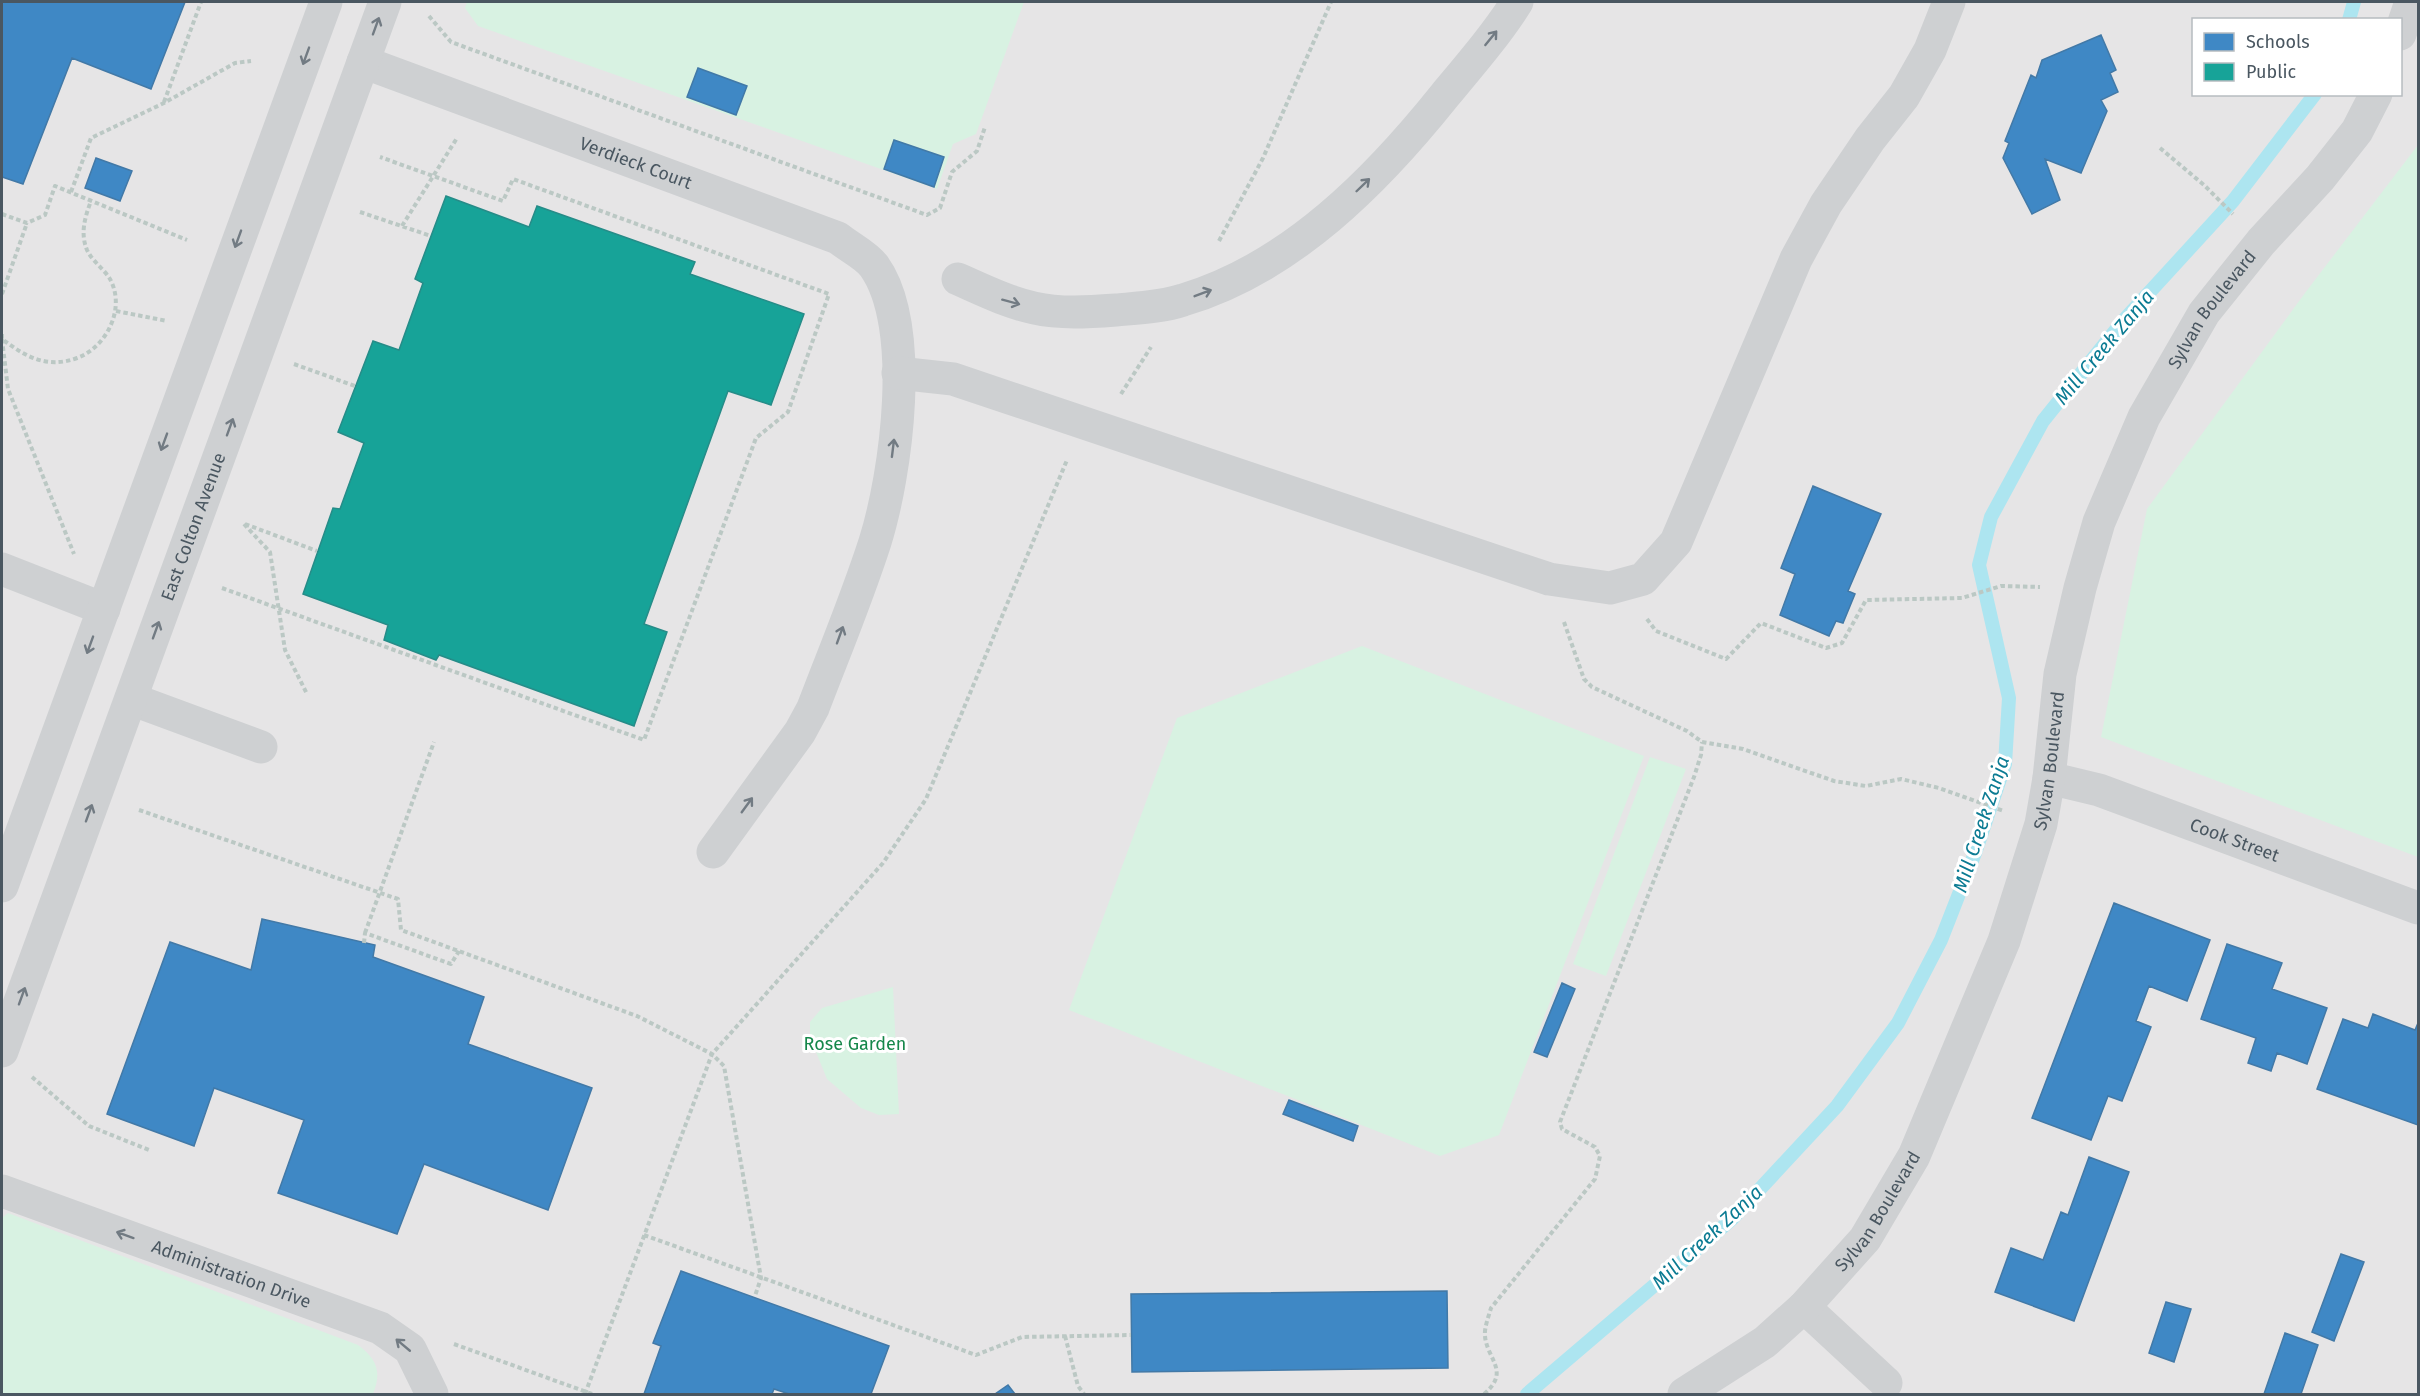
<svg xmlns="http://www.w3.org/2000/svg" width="2420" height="1396" viewBox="0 0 2420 1396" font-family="'Fira Sans',sans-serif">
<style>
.education{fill:#e6e5e6;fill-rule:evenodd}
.green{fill:#d8f2e2}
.schools{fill:#3f88c5;stroke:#4279a7;stroke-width:1.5}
.public{fill:#17a398;stroke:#268c88;stroke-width:1.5}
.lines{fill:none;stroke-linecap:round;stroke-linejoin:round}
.stream{stroke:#ade5f0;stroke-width:14}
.path{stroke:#bbc8c4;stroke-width:4;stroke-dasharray:4.5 3;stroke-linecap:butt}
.minor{stroke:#ced0d2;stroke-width:33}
.oneway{stroke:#727b83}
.labels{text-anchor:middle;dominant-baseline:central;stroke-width:6;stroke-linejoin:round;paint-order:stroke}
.street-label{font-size:18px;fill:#4a5761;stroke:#fff}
.park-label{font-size:18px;fill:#16874a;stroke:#fff}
.water-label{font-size:20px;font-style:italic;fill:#0b7b93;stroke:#fff}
</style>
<rect width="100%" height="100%" fill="#f4f4f4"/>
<path class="education" d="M2,2h2416v1392h-2416zM2194,20h206v74h-206z"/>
<path class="green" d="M467,2h557l-48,132 -23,10 -16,45 -459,-163 -13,-18z
M2418,145v712l-317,-120 46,-228 158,-216z
M1362,646l282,110 -145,379 -59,21 -371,-146 108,-292z
M1650,757l36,12 -80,207 -33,-12z
M893,987l6,127 -20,1 -18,-7 -34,-29 -17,-42v-15l12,-14z
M8,1213l350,132c19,14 24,27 15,49h-371v-176z"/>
<path class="schools" d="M2,2h183l-34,87 -79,-31 -49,126 -21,-7z
M2101,35l15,35 -6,3 8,19 -17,8 6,11 -26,62 -36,-14 15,41 -28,14 -29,-56 6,-15 -4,-2 26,-66 5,3 6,-18z
M698,68l49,18 -11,29 -49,-18z
M894,140l50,17 -10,30 -50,-18z
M96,158l36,13 -12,30 -35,-13z
M1813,486l68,28 -33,77 7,3 -12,29 -7,-2 -7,15 -49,-21 15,-41 -14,-6z
M2114,903l96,37 -23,61 -38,-15 -13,35 15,6 -29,74 -14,-5 -17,44 -59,-22z
M262,919l113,26 -2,12 111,40 -16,47 124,44 -44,122 -124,-46 -27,70 -119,-41 26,-73 -90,-32 -20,58 -87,-32 63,-172 81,28z
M2227,944l55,19 -10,26 55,19 -20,56 -30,-11 -6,18 -23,-8 8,-25 -55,-19z
M1562,983l13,6 -28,68 -13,-5z
M2373,1014l42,16 3,-7v102l-101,-36 26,-70 25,9z
M1289,1100l69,26 -5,15 -70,-27z
M2089,1157l40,15 -55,149 -79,-29 16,-44 32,12 18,-48 7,3z
M2341,1254l23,8 -30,79 -22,-9z
M681,1271l208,75 -18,48h-82l-15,-5 -2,5h-128l17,-48 -8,-3z
M1447,1291l1,77 -316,4 -1,-78z
M2166,1302l25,7 -17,53 -25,-9z
M2285,1333l33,12 -17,49h-37z
M1008,1385l7,9h-20z"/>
<path class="public" d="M446,196l83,31 8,-21 158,56 -5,12 114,40 -33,91 -43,-14 -84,233 23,8 -33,94 -195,-71 -3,5 -52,-20 4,-15 -85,-31 30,-86 7,1 24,-66 -26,-11 35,-91 26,9 24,-67 -8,-4z"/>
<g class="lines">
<path class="stream" d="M2349,20l5,-18
M1527,1394l205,-175 105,-113 61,-83 43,-83 34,-87 30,-89 4,-66 -30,-133 12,-48 52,-96 81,-101 109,-119 82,-107"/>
<path class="path" d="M429,16l22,26 476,173 13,-7 12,-36 25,-21 8,-24
M164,102l37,-100
M2160,148l44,37 29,29
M71,192l20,-54 73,-35 71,-40 16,-2
M360,212l71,24
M2,214l25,9 18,-8 10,-29 132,54
M402,226l55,-88
M1219,241l44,-83 68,-156
M2,294l25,-71
M116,311l51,10
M2,334v5c24,18 45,30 75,19 30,-11 49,-50 33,-79 -6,-10 -18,-18 -23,-29 -7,-17 -2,-33 4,-49
M2,339l6,50 66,165
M294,364l61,22
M1121,394l30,-47
M244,524l26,28 15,98 22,44
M245,524l72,27
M222,588l422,152 112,-302 32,-26 41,-118 -316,-115 -10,22 -123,-44
M1647,619l9,12 70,28 35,-36 65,25 16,-5 24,-43 96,-2 39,-12 39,1
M1564,622l20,57 8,8 95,44 15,11 41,7 91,32 32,5 35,-7 38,9 65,23
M139,810l259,89 3,31 236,86 75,38 12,12 37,212 -6,18
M365,933l69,-191
M364,943l1,-10 86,31 8,-13
M32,1077l57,49 60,24
M644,1235l332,120 46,-18 109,-2
M1065,1336l13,50 6,8
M454,1344l138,50
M585,1394l127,-340 171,-191 43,-64 141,-339
M1484,1394c29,-24 -1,-37 1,-63 1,-8 4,-16 6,-23l104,-129 5,-23 -5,-9 -33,-18 -2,-7 134,-345 7,-22 1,-13"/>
<g class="minor">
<path d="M2400,34l11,-32"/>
<path id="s1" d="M363,62l475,176c11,9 28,17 36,28 43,60 22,209 1,276 -18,56 -41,111 -62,166l-13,24 -87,120"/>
<path d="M958,279c25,11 49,23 76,29 26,6 55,4 82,2 22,-2 46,-3 67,-10 108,-32 194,-120 262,-205 25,-30 51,-60 72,-93"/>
<path d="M898,373l55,6 596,200 61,9 33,-9 33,-37 120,-283 30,-55 44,-65 34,-43 26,-46 19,-48"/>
<path d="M2,569l102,40"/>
<path d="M131,699l130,48"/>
<path id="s2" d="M2049,778l50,12 319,118"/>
<path d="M2,886l324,-884"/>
<path id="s3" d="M2,1051l383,-1049"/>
<path id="s4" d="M2,1191l378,137 30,21 22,45"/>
<path d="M1804,1307l82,76"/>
<path id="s5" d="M1684,1394l81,-52 39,-35 61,-68 49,-83 90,-215 37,-117 8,-46 11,-104 20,-86 19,-66 45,-105 60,-104 57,-71 59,-64 37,-47 19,-37"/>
</g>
</g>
<defs><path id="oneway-shaft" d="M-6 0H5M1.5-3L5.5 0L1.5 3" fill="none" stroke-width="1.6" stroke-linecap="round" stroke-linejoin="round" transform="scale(1.5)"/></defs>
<g class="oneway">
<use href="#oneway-shaft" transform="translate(376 26) rotate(-70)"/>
<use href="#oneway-shaft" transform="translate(1491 38) rotate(-51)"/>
<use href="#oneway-shaft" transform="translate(306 56) rotate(110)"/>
<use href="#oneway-shaft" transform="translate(1363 185) rotate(-44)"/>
<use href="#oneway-shaft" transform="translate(238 239) rotate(110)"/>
<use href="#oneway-shaft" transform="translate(1203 293) rotate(-21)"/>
<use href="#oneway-shaft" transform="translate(1011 302) rotate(15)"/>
<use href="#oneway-shaft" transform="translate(230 427) rotate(-70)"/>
<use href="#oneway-shaft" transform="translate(164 442) rotate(110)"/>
<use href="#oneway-shaft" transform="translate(893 448) rotate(-83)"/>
<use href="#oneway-shaft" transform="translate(156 630) rotate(-70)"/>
<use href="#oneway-shaft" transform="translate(840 635) rotate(-70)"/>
<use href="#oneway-shaft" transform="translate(90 645) rotate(110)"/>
<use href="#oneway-shaft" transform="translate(747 805) rotate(-54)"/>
<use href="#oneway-shaft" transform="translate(89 813) rotate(-70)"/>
<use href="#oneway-shaft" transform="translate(22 996) rotate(-70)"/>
<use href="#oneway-shaft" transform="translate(125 1235) rotate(-160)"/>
<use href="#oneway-shaft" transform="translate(403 1345) rotate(-140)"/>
</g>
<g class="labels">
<g class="street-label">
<text stroke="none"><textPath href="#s1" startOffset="291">Verdieck Court</textPath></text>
<text stroke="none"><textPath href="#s5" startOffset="1242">Sylvan Boulevard</textPath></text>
<text stroke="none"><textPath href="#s3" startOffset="558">East Colton Avenue</textPath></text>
<text stroke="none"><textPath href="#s5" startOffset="756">Sylvan Boulevard</textPath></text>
<text stroke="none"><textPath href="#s2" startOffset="196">Cook Street</textPath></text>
<text stroke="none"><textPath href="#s5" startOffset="270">Sylvan Boulevard</textPath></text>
<text stroke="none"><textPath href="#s4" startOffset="244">Administration Drive</textPath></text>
</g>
<g class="park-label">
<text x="855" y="1044">Rose Garden</text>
</g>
<g class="water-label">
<text transform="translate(2104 347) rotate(-50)">Mill Creek Zanja</text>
<text transform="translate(1981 824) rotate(-72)">Mill Creek Zanja</text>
<text transform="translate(1707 1237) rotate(-43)">Mill Creek Zanja</text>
</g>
</g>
<rect width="2420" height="1396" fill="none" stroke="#4a5761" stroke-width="6"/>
<rect x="2192" y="18" width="210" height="78" fill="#ffffff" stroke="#b7bcc0" stroke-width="1.5"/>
<rect x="2204" y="33" width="30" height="18" fill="#3f88c5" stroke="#b7bcc0" stroke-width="1.5"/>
<text x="2246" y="48" font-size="18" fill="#4a5761">Schools</text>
<rect x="2204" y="63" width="30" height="18" fill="#17a398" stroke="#b7bcc0" stroke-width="1.5"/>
<text x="2246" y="78" font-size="18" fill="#4a5761">Public</text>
</svg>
